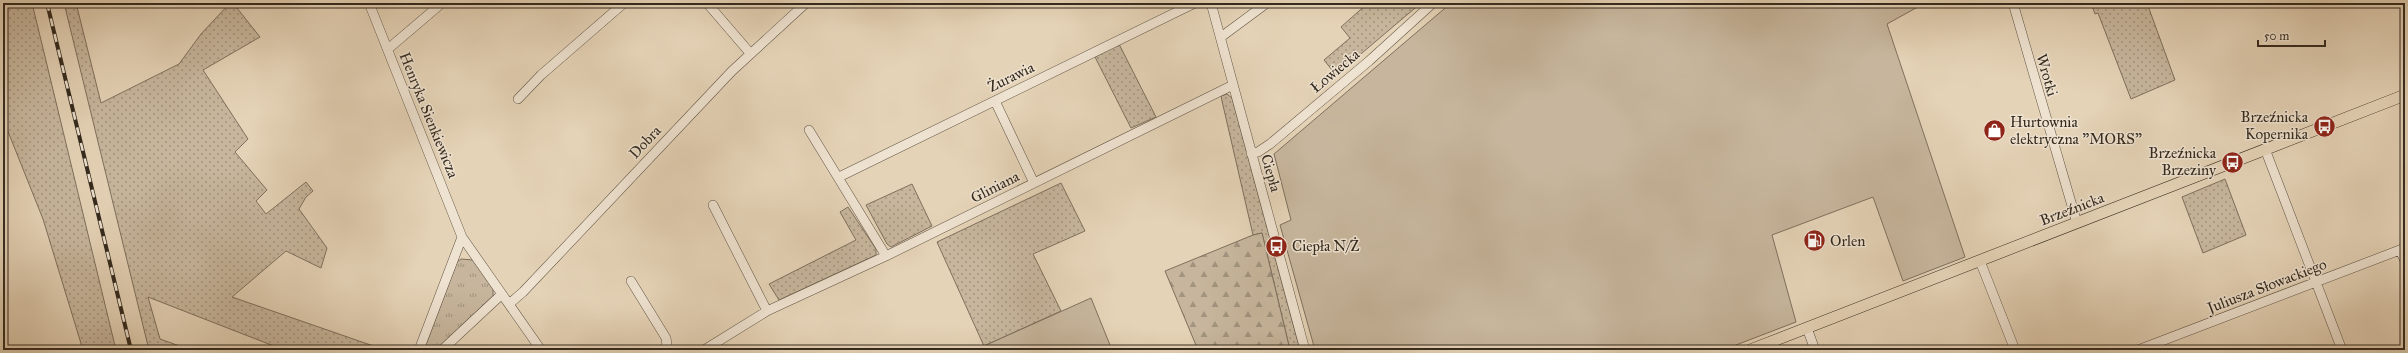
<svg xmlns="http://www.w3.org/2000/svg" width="2408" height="353" viewBox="0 0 2408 353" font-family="'IM FELL Great Primer',serif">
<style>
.grass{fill:url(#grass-dots);stroke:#7e705e}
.forest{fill:url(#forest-firs);stroke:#7e705e}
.park{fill:url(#park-tufts);stroke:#7e705e}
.garden{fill:#c7b69d;stroke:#7e705e}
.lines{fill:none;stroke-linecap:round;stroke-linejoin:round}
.minor-casing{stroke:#605444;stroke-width:10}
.major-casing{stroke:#342a1e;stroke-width:12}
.minor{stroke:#eee2d0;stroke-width:9}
.major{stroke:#e5d3b7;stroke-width:11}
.rail-casing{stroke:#342a1e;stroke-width:4}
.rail{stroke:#eee2d0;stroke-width:2.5;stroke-dasharray:8;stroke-linecap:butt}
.labels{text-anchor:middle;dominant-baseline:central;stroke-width:3;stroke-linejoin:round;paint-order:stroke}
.street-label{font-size:15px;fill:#342a1e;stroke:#eee2d0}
.poi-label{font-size:15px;fill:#342a1e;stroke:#eee2d0;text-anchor:start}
</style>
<defs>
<pattern id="grass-dots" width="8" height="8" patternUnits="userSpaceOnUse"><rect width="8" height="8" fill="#c7b69d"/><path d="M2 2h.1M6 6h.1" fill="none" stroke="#a2947f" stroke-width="1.8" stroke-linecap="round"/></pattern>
<pattern id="forest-firs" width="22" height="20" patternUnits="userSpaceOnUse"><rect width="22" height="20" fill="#c7b69d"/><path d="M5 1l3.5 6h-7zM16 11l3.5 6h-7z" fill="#a2947f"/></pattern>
<pattern id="park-tufts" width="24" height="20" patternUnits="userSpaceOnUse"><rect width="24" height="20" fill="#c7b69d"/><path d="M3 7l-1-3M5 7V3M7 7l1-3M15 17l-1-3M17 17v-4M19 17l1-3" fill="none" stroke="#a2947f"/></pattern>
</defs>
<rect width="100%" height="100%" fill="#e5d3b7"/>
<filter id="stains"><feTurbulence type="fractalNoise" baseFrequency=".005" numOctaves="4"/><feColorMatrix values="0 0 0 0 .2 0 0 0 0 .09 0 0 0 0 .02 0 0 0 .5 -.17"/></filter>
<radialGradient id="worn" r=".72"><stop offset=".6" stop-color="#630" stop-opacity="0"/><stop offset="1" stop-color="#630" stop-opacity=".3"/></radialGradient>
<path class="grass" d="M3,3h29l84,347h-33l-40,-131 -38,-95 -2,-9z
M64,3h12l25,100 78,-39 22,-30 29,-31h3l27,34 -57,33 45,69 -13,13 32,38 -11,11 10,13 40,-32 7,9 -7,6 -7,12 28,39 -6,20 -35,-17 -54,46 153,53h-101l-136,-53 12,42 31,11h-42z
M1368,3h53l-85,72 -12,-15 26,-22 -9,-11z
M2091,3h56l28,77 -44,19 -33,-86 -3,1z
M1119,44l37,73 -25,11 -36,-71z
M1227,94l5,4 68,252h-10l-28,-117 -9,2 -31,-134 -1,-5z
M2225,179l21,56 -43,18 -21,-56z
M1061,183l24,48 -52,23 28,57 -77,35 -47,-104z
M912,184l20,42 -41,21 -4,-3 -21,-39z
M848,207l28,42v6l-97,45 -10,-16 87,-44 -16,-28z"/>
<path class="forest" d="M1262,233l28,117h-92l-33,-79 88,-36z"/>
<path class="park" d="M461,259l12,1 20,28v8l-57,54h-12l33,-88z"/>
<path class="garden" d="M1451,3h474l-38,21 78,233 -62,24 -30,-84 -101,38 24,87 -73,28h-408l-35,-125 11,-5 -17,-66z
M1091,298l21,52h-128v-4z"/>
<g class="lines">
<defs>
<path id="minor" d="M369,3l93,234 79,113
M707,3l43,50
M1211,3l94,347
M2013,3l64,220
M1221,37l46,-34
M388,49l54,-46
M518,99l23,-24 83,-72
M995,101l39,82
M809,130l77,126
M2265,149l77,201
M1251,153l7,-1 12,-8 99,-83 64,-58
M839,177l356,-174
M713,205l54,106
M2400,250l5,11
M1980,261l35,89
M631,281l35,57 1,7 -4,5
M509,304l14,-12 209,-221 74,-68
M1807,328l8,22
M419,350l43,-113
M442,350l60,-56
M704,350l63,-39 119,-55 347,-171
M2138,350l267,-102"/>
<path id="major" d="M1750,350l655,-255"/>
</defs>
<use href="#minor" class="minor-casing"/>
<use href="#major" class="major-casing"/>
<use href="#minor" class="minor"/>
<use href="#major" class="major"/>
<defs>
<path id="rail" d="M47,3l84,347"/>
</defs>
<use href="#rail" class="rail-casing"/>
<use href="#rail" class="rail"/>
</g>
<defs>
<symbol id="bus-disc" viewBox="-11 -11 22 22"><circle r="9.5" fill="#8f2418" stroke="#eee2d0"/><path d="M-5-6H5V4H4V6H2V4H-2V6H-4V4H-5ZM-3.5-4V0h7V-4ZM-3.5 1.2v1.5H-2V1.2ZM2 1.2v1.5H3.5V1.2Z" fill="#fff"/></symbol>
<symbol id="shop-disc" viewBox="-11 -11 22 22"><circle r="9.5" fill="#8f2418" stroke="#eee2d0"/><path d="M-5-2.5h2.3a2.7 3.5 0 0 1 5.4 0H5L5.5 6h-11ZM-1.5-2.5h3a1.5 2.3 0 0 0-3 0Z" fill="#fff"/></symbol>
<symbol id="fuel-disc" viewBox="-11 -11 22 22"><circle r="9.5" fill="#8f2418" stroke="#eee2d0"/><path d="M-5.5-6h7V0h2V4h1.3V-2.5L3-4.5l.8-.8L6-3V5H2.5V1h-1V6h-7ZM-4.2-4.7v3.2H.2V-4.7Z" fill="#fff"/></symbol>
</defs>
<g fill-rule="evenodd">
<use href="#bus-disc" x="2312" y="114" width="25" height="25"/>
<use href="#shop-disc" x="1982" y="118" width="25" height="25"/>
<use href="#bus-disc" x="2220" y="150" width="25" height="25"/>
<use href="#fuel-disc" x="1802" y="228" width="25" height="25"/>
<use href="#bus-disc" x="1264" y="234" width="25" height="25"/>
</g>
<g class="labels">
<g class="street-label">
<text transform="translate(1335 71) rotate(-40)">Łowiecka</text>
<text transform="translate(2047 75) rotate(74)">Wrotki</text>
<text transform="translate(1011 77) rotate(-26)">Żurawia</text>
<text transform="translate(429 115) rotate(68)">Henryka Sienkiewicza</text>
<text transform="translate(645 142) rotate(-47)">Dobra</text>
<text transform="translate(1271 173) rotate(74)">Ciepła</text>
<text transform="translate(995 187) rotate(-27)">Gliniana</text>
<text transform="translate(2072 209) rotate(-21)">Brzeźnicka</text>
<text transform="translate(2267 286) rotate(-21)">Juliusza Słowackiego</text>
</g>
<g class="poi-label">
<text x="2308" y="117" text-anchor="end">Brzeźnicka<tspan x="2308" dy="17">Kopernika</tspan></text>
<text x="2010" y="122">Hurtownia<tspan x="2010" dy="17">elektryczna "MORS"</tspan></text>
<text x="2216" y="153" text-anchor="end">Brzeźnicka<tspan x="2216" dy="17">Brzeziny</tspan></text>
<text x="1830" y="241">Orlen</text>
<text x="1292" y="246">Ciepła N/Ż</text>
</g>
</g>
<rect width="2408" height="353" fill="none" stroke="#e5d3b7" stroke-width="16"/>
<rect x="4" y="4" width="2400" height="345" fill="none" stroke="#342a1e" stroke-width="2"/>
<rect x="8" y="8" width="2392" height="337" fill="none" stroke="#342a1e"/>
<path d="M2258 40v6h67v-6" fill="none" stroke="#342a1e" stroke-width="2"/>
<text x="2264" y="40" font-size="12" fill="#342a1e" stroke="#eee2d0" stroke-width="3" paint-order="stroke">50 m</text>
<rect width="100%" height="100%" filter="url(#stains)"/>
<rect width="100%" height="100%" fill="url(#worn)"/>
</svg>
